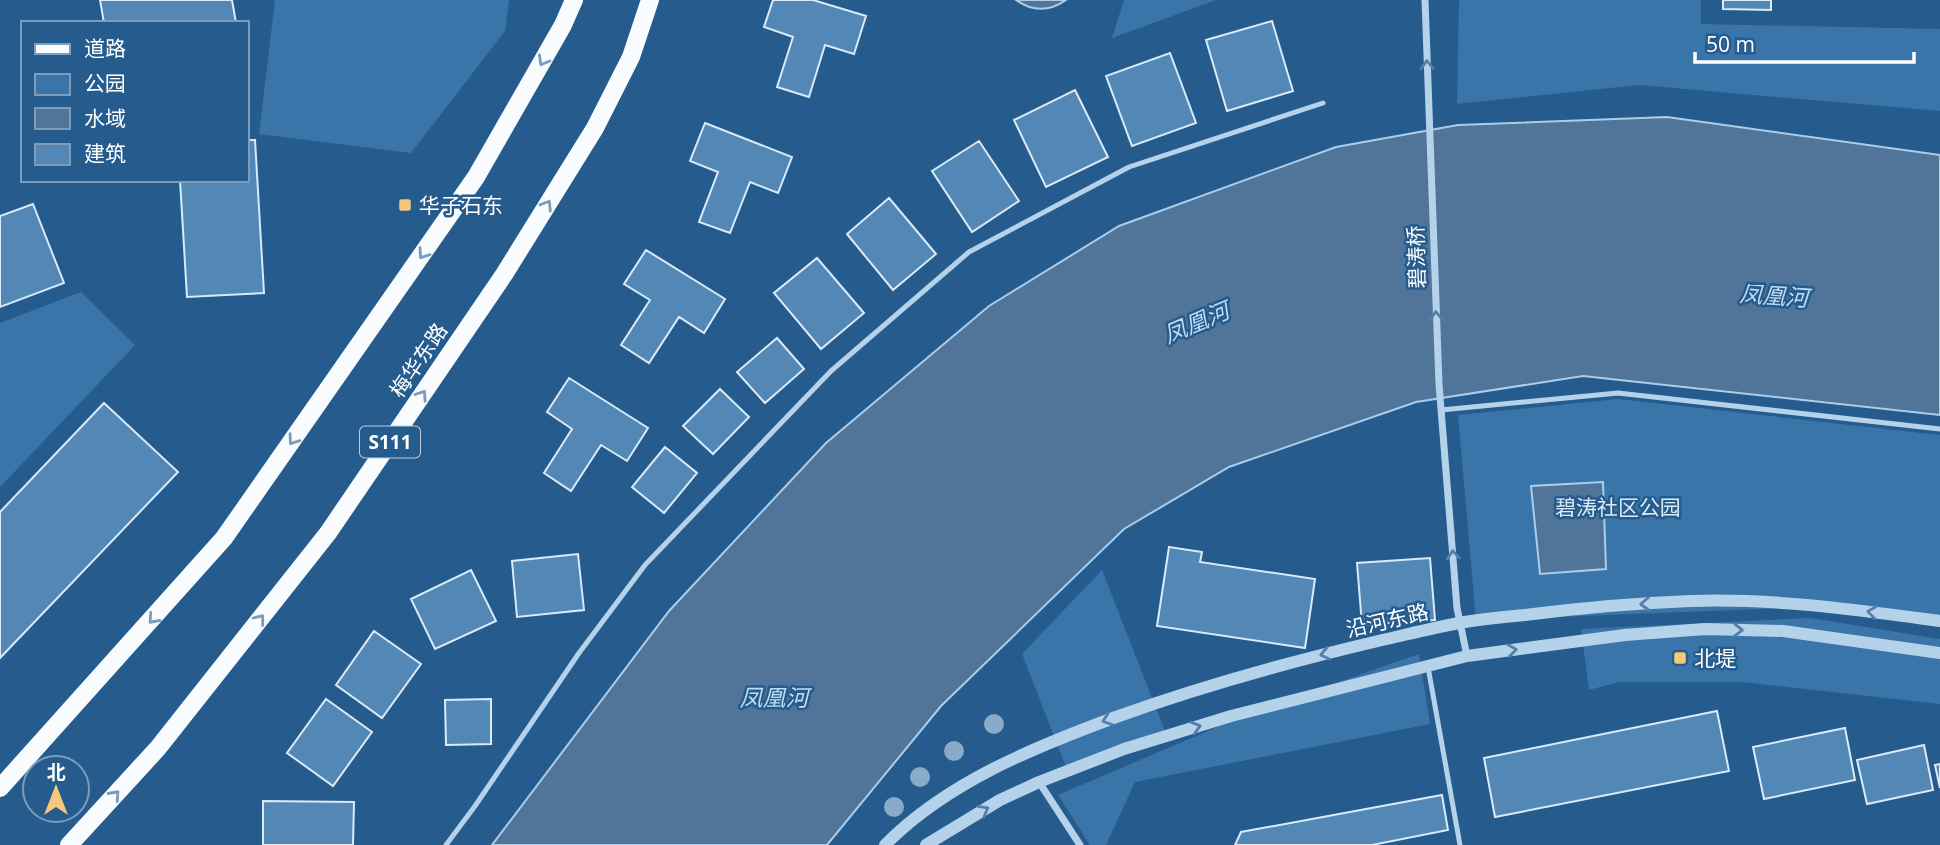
<svg xmlns="http://www.w3.org/2000/svg" width="1940" height="845" viewBox="0 0 1940 845" font-family="'Open Sans','Noto Sans SC',sans-serif">
<style>
.green{fill:#3a75aa}
.water{fill:#507598;stroke:#aacdeb;stroke-width:2}
.building{fill:#5287b6;stroke:#daeaf8;stroke-width:2}
.lines{fill:none;stroke-linecap:round;stroke-linejoin:round}
.service{stroke:#b5d2eb;stroke-width:5}
.minor{stroke:#b5d2eb;stroke-width:7}
.tertiary{stroke:#b5d2eb;stroke-width:12}
.primary{stroke:#f9fcff;stroke-width:18}
.tree{fill:#89aac8}
.oneway{stroke:#7a9bbb}
.oneway2{stroke:#517fa9}
.poi-dot{fill:#f4c77a;stroke:#265b8d;stroke-width:2.5}
.labels{text-anchor:middle;dominant-baseline:central;stroke-width:5;stroke-linejoin:round;paint-order:stroke}
.shield{fill:#265b8d;stroke:#becedd;stroke-width:2}
.shield-label{font-size:19px;font-weight:bold;fill:#fff}
.poi-label{font-size:21px;fill:#fff;stroke:#265b8d;text-anchor:start}
.street-label{font-size:21px;fill:#fff;stroke:#265b8d}
.park-label{font-size:21px;fill:#daeaf8;stroke:#265b8d}
.water-label{font-size:23px;font-style:italic;fill:#c1dbf2;stroke:#265b8d}
</style>
<rect width="100%" height="100%" fill="#265b8d"/>
<path class="green" d="M275,0h234l-4,31 -94,122 -152,-19z
M1124,0h92l-104,38z
M1459,0h242v24l239,5v82l-301,-26 -182,19z
M81,292l54,53 -135,142v-164z
M1618,399l322,36v191l-126,-19 -338,13 -18,-205z
M1102,570l63,161 -98,38 -45,-115z
M1810,618l130,21v65l-198,-22h-123l-30,8 -8,-61z
M1419,654l11,70 -295,58 -29,63h-16l-32,-50 192,-82z"/>
<path class="water" d="M1016,0h50c-17,12 -33,12 -50,0z
M1667,117l273,38v260l-357,-39 -167,26 -187,65 -105,62 -183,177 -114,139h-335l177,-234 157,-168 163,-137 130,-80 217,-79 122,-22z
M1603,482l3,87 -66,5 -9,-88z"/>
<path class="building" d="M100,0h132l4,23h-132z
M773,0h40l53,16 -12,38 -29,-9 -16,52 -32,-10 16,-50 -29,-10z
M1723,0h48v10l-48,-1z
M1272,21l21,70 -66,20 -21,-71z
M1170,53l26,70 -64,23 -26,-70z
M1075,90l33,67 -62,30 -32,-67z
M705,123l87,34 -14,36 -28,-11 -20,51 -31,-11 19,-50 -28,-11z
M247,140h8l9,153 -77,4 -7,-117h67z
M979,141l40,60 -47,31 -40,-61z
M889,198l47,56 -43,36 -46,-56z
M33,204l31,79 -64,24v-91z
M646,250l79,49 -21,34 -25,-16 -30,46 -28,-18 29,-45 -26,-16z
M817,258l47,55 -43,36 -47,-56z
M777,338l27,31 -39,34 -28,-31z
M569,378l79,50 -21,33 -26,-16 -30,46 -27,-18 28,-44 -25,-17z
M720,389l29,28 -36,37 -30,-28z
M104,403l74,69 -178,186v-146z
M665,447l32,26 -33,40 -32,-26z
M1169,547l33,5 -2,10 115,17 -10,69 -148,-22z
M578,554l6,56 -67,7 -5,-56z
M1430,558l5,62 -73,5 -5,-62z
M471,570l25,51 -61,28 -24,-50z
M374,631l47,33 -39,54 -46,-33z
M326,699l46,33 -39,54 -46,-33z
M491,699v45l-45,1 -1,-45z
M1717,711l12,60 -234,46 -11,-59z
M1845,728l10,52 -91,19 -11,-52z
M1924,745l9,45 -66,14 -10,-44z
M1940,764v24l-5,-23z
M1442,795l6,35 -76,15h-137l6,-13z
M263,801l91,1 -1,43h-90z"/>
<g class="lines">
<path class="service" d="M1441,410l177,-17 322,36
M1428,667l32,178
M446,845l29,-39 104,-153 66,-88 186,-194 138,-119 160,-85 194,-64"/>
<path class="minor" d="M1425,0l14,384 18,224 10,48
M1039,782l41,63"/>
<path class="tertiary" d="M885,845c62,-63 150,-98 231,-128 86,-31 173,-55 262,-76 27,-6 54,-13 81,-18 22,-4 44,-6 66,-8 55,-7 111,-12 166,-14 84,-3 167,9 249,20
M926,845l74,-45 39,-18 85,-33 107,-33 236,-60 158,-21 80,-6 78,2 157,22"/>
<path class="primary" d="M0,788l224,-250 252,-361 87,-152 11,-25
M69,845l89,-97 170,-215 177,-260 90,-145 36,-71 19,-57"/>
</g>
<g class="tree">
<circle cx="994" cy="724" r="10"/>
<circle cx="954" cy="751" r="10"/>
<circle cx="920" cy="777" r="10"/>
<circle cx="894" cy="807" r="10"/>
</g>
<defs><path id="oneway-chevron" d="M-2-3.5L2.5 0L-2 3.5" fill="none" stroke-width="1.6" stroke-linecap="round" stroke-linejoin="round" transform="scale(1.75)"/></defs>
<g class="oneway">
<use href="#oneway-chevron" transform="translate(543 61) rotate(120)"/>
<use href="#oneway-chevron" transform="translate(547 205) rotate(-58)"/>
<use href="#oneway-chevron" transform="translate(423 254) rotate(125)"/>
<use href="#oneway-chevron" transform="translate(422 395) rotate(-56)"/>
<use href="#oneway-chevron" transform="translate(293 440) rotate(125)"/>
<use href="#oneway-chevron" transform="translate(153 619) rotate(132)"/>
<use href="#oneway-chevron" transform="translate(260 619) rotate(-52)"/>
<use href="#oneway-chevron" transform="translate(115 795) rotate(-48)"/>
</g>
<g class="oneway2">
<use href="#oneway-chevron" transform="translate(1427 65) rotate(-92)"/>
<use href="#oneway-chevron" transform="translate(1436 316) rotate(-92)"/>
<use href="#oneway-chevron" transform="translate(1453 555) rotate(-95)"/>
<use href="#oneway-chevron" transform="translate(1645 604) rotate(177)"/>
<use href="#oneway-chevron" transform="translate(1872 612) rotate(-172)"/>
<use href="#oneway-chevron" transform="translate(1738 630) rotate(1)"/>
<use href="#oneway-chevron" transform="translate(1512 650) rotate(-8)"/>
<use href="#oneway-chevron" transform="translate(1325 654) rotate(167)"/>
<use href="#oneway-chevron" transform="translate(1107 720) rotate(160)"/>
<use href="#oneway-chevron" transform="translate(1196 727) rotate(-17)"/>
<use href="#oneway-chevron" transform="translate(984 810) rotate(-30)"/>
</g>
<g class="poi-dot">
<rect x="398" y="198" width="14" height="14" rx="3.5"/>
<rect x="1673" y="651" width="14" height="14" rx="3.5"/>
</g>
<g class="labels">
<rect class="shield" x="360" y="426.5" width="60" height="31" rx="5"/>
<g class="shield-label">
<text x="390" y="442">S111</text>
</g>
<g class="poi-label">
<text x="419" y="205">华子石东</text>
<text x="1694" y="658">北堤</text>
</g>
<g class="street-label">
<text transform="translate(1416 257) rotate(-92)">碧涛桥</text>
<text transform="translate(418 360) rotate(-56)">梅华东路</text>
<text transform="translate(1387 620) rotate(-13)">沿河东路</text>
</g>
<g class="park-label">
<text x="1618" y="507">碧涛社区公园</text>
</g>
<g class="water-label">
<text transform="translate(1774 295) rotate(4)">凤凰河</text>
<text transform="translate(1196 322) rotate(-23)">凤凰河</text>
<text x="774" y="697">凤凰河</text>
</g>
</g>
<rect x="21" y="21" width="228" height="161" fill="#265b8d" stroke="#7d9dbb" stroke-width="2"/>
<rect x="35" y="44" width="35" height="10" fill="#f9fcff" stroke="#7d9dbb" stroke-width="2"/>
<text x="84" y="56" font-size="21" fill="#ffffff">道路</text>
<rect x="35" y="74" width="35" height="21" fill="#3a75aa" stroke="#7d9dbb" stroke-width="2"/>
<text x="84" y="91" font-size="21" fill="#ffffff">公园</text>
<rect x="35" y="108" width="35" height="21" fill="#507598" stroke="#7d9dbb" stroke-width="2"/>
<text x="84" y="126" font-size="21" fill="#ffffff">水域</text>
<rect x="35" y="144" width="35" height="21" fill="#5287b6" stroke="#7d9dbb" stroke-width="2"/>
<text x="84" y="161" font-size="21" fill="#ffffff">建筑</text>
<g transform="translate(56 789)"><circle r="33" fill="#265b8d" stroke="#7d9dbb" stroke-width="2"/>
<path d="M0-5L12 26L0 18L-12 26Z" fill="#f4c77a"/>
<text y="-10" font-size="19" font-weight="bold" text-anchor="middle" fill="#ffffff">北</text>
</g>
<path d="M1695 52v10h219v-10" fill="none" stroke="#ffffff" stroke-width="3.5"/>
<text x="1706" y="52" font-size="21" fill="#ffffff" stroke="#265b8d" stroke-width="5" paint-order="stroke">50 m</text>
</svg>
